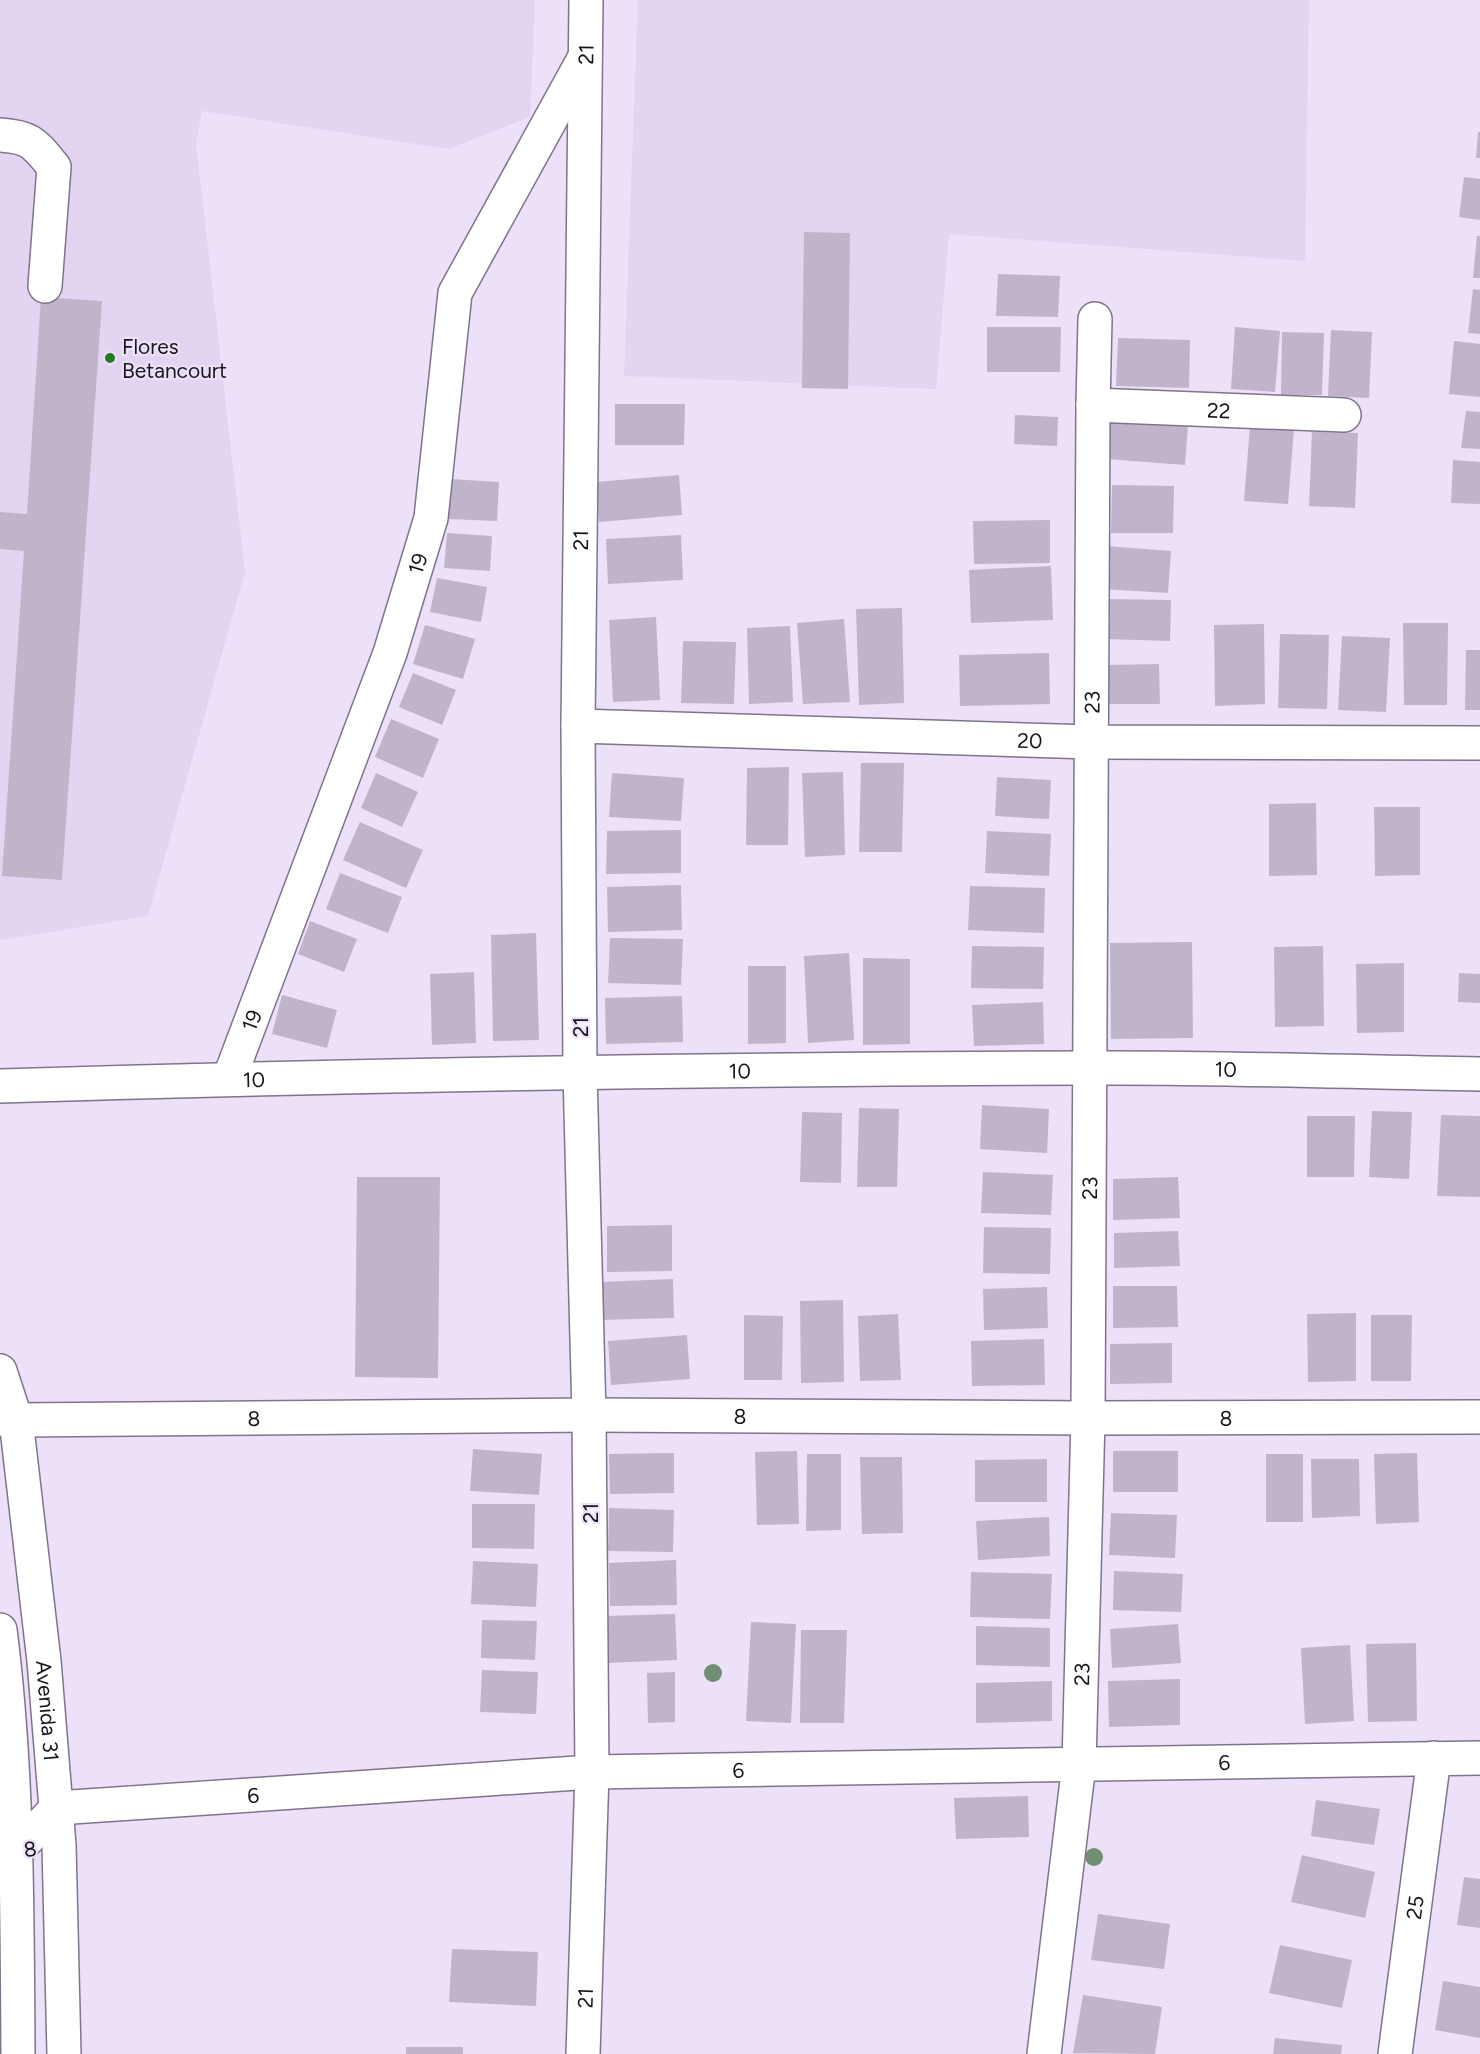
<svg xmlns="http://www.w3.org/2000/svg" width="1480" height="2054" viewBox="0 0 1480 2054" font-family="Figtree,sans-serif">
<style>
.built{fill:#e3d4f2}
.building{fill:#c0b4cb}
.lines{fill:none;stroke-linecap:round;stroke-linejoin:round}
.minor-casing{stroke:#7f748a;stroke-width:36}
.minor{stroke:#fff;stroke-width:33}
.tree{fill:#6f8e74}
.poi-dot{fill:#277a25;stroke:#ece1f8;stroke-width:2}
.labels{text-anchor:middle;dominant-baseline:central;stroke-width:4.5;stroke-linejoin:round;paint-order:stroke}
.street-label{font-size:21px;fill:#19151d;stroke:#ece1f8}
.poi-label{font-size:21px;fill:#19151d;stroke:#ece1f8;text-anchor:start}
</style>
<rect width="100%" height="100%" fill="#ece1f8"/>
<path class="built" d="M0,0h535l-5,117 -82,32 -246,-38 -6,32 49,429 -97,344 -148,24z
M638,0h671l-4,261 -356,-27 -13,155 -312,-13z"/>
<path class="building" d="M1478,132h2v26h-4z
M1464,177l16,2v41l-21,-3z
M804,232l46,1 -2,156 -46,-1z
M1477,236h3v42h-7z
M998,274l62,2 -2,41 -62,-1z
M1473,289l7,1v44l-12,-1z
M41,297l61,4 -40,579 -60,-4 22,-325 -24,-2v-37l27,2z
M987,327h74l-1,45h-73z
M1235,327l45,4 -5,61 -44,-3z
M1331,330l41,2 -3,66 -41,-2z
M1282,332l42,1 -2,62h-41z
M1118,338l72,2 -1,48 -73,-2z
M1454,341l26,3v53l-31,-3z
M615,404h70l-1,41h-69z
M1466,411l14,1v37l-19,-1z
M1015,415l43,2 -1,29 -43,-2z
M1110,418l78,6 -3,41 -79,-6z
M1250,426l44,3 -6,75 -44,-3z
M1312,432l46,1 -3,75 -46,-2z
M1453,460l27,2v42l-29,-1z
M679,475l3,40 -83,7 -3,-40z
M450,479l49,3 -2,39 -49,-2z
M1112,485l62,1 -1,47h-62z
M1050,520v43l-76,1 -1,-43z
M447,533l45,3 -2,35 -46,-3z
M681,535l2,45 -75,4 -2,-45z
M1106,546l65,5 -3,42 -65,-4z
M1051,566l2,54 -82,3 -2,-53z
M437,578l50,9 -6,35 -51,-10z
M1107,599l64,1 -1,41 -65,-2z
M902,608l2,95 -45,2 -3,-96z
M656,617l4,83 -47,2 -4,-82z
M844,619l6,83 -47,2 -6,-81z
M1403,623h45l-1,82h-43z
M1264,624l1,80 -50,2 -1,-81z
M425,625l50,14 -12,40 -50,-15z
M790,626l3,76 -44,2 -2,-76z
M1280,634l49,1 -2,74 -49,-1z
M1342,636l48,2 -4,74 -48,-2z
M683,641l53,1 -2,62 -53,-1z
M1466,650h14v60h-15z
M1049,653l1,51 -90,2 -1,-51z
M1159,664l1,40h-54v-39z
M413,673l43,17 -14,35 -43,-18z
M391,719l48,20 -16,39 -48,-21z
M861,763h43l-2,89h-43z
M789,767l-1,78h-42l1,-77z
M843,772l2,83 -40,2 -3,-84z
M376,773l42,19 -16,35 -41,-19z
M612,773l72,5 -3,43 -72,-4z
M997,777l54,3 -2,39 -54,-3z
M1316,803l1,72 -48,1v-72z
M1374,807h46v68l-45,1z
M360,822l63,28 -17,38 -63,-28z
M681,830v43l-75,1 1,-43z
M987,831l64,3 -2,42 -64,-3z
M340,873l62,24 -14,36 -62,-24z
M681,885l1,45 -74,2 -1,-45z
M970,886l75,2 -1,45 -76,-3z
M310,921l47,18 -13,33 -46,-18z
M536,933l3,107 -46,1 -2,-106z
M610,938l73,1 -2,46 -73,-2z
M1192,942l1,96 -82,1 -1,-96z
M972,946l72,1 -1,42 -72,-1z
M1323,946l1,80 -49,1 -1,-80z
M849,953l5,87 -46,3 -4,-87z
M863,958l47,1v85l-47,1z
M1404,963v69l-47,1 -1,-69z
M748,966h38v77l-38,1z
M474,972l2,71 -44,2 -2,-71z
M1459,973l21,1v29l-22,-1z
M282,995l55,15 -10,38 -55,-14z
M682,996l1,46 -77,2 -1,-46z
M1043,1002l1,42 -70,2 -2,-41z
M982,1105l67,4 -2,44 -67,-4z
M859,1108l40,1 -2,78h-40z
M1372,1111l40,1 -3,67 -40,-2z
M802,1112l40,1 -1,70 -41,-1z
M1441,1115l39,1v81l-43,-1z
M1307,1116h48l-1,61h-47z
M983,1172l70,3 -2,40 -70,-2z
M357,1177h83l-2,201 -83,-1z
M1178,1177l2,41 -67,2v-41z
M672,1225v46l-65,1v-46z
M984,1227l67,1 -1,46 -67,-1z
M1178,1231l2,35 -66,2v-35z
M673,1279l1,39 -73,2 -1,-38z
M1113,1286h64l1,41 -65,1z
M1047,1287l1,41 -64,2 -1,-41z
M843,1300l1,82 -43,1 -1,-82z
M1356,1313v68l-48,1 -1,-68z
M898,1314l3,66 -41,1 -2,-65z
M744,1315l39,1 -1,64h-38z
M1371,1315h41l-1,66h-40z
M687,1335l3,44 -79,6 -3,-44z
M1044,1339l1,46 -73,1 -1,-45z
M1172,1343v40l-62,1v-40z
M473,1449l69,5 -3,41 -69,-4z
M797,1451l2,73 -42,1 -2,-73z
M1113,1451h65v41h-65z
M674,1453v40l-64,1 -1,-40z
M1417,1453l2,69 -43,2 -2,-70z
M807,1454h34v76l-35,1z
M1266,1454h37v68h-37z
M860,1457h42l1,76 -41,1z
M1047,1459v43h-72v-42z
M1311,1459h48l1,57 -48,2z
M472,1504h63l-1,45 -62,-1z
M609,1508l65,2 -1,42 -65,-1z
M1111,1513l66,2 -2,43 -66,-3z
M1049,1517l1,39 -72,4 -2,-39z
M676,1560l1,45 -67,1 -1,-43z
M473,1561l65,3 -2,43 -65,-3z
M1114,1571l69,3 -2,38 -68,-2z
M971,1572l81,2 -2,45 -80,-2z
M675,1614l2,46 -70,3 -2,-47z
M482,1620l55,1 -2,39 -54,-2z
M751,1622l45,2 -5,99 -45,-2z
M1178,1624l3,39 -69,5 -2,-39z
M976,1626l74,2v39l-74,-2z
M801,1630h46l-3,93h-44z
M1416,1643l1,78 -49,1 -2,-78z
M1350,1645l4,76 -49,3 -4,-76z
M482,1670l56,2 -2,42 -56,-2z
M675,1672v50l-27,1 -1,-50z
M1180,1679v46l-71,2 -1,-46z
M1052,1681v40l-76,2v-40z
M1028,1796l1,41 -73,2 -2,-41z
M1316,1800l64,9 -6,36 -63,-9z
M1302,1855l73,17 -10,46 -74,-16z
M1464,1877l16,2v49l-23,-3z
M1098,1914l72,10 -6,45 -73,-9z
M1280,1945l72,15 -10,48 -73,-15z
M452,1949l86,3 -2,54 -87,-4z
M1443,1981l37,6v51l-45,-8z
M1083,1995l79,12 -7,47 -82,-1z
M1275,2038l67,7 -1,9h-68z
M406,2047h57v7h-57z"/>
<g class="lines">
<defs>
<g id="minor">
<path d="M0,135c31,2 34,8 54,32l-9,119"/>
<path id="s1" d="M1093,405l251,10"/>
<path id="s2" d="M578,726l514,16 388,1"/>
<path id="s3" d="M229,1079l161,-426 41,-135 24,-225 130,-236"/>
<path id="s4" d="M0,1086c362,-11 724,-17 1086,-18 131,-1 263,4 394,6"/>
<path id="s5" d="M0,1371l16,49 28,241 15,184 5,209"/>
<path id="s6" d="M0,1419l16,1 573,-5 499,3 392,-1"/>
<path d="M0,1630c18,141 17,283 18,424"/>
<path id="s7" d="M16,1851l41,-43 535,-36 888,-14"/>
<path id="s8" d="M583,2054l9,-282 -3,-357 -9,-342 -2,-347 8,-726"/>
<path id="s9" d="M1044,2054l35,-290 9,-346 5,-1013 2,-86"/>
<path id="s10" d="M1395,2054l39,-296"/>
</g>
</defs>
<use href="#minor" class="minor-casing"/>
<use href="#minor" class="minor"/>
</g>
<g class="tree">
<circle cx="713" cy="1673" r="9"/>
<circle cx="1094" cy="1857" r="9"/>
</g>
<circle class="poi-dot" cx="110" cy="358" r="6"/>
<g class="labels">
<g class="street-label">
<text stroke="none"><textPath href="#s8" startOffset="2000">21</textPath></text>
<text stroke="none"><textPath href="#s1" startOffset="126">22</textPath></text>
<text stroke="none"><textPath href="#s8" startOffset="1514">21</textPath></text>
<text stroke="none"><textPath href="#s3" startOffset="549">19</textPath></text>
<text stroke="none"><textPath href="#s9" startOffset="1354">23</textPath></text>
<text stroke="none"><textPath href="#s2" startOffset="452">20</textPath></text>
<text stroke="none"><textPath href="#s3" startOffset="63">19</textPath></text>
<text transform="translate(580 1027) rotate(-90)">21</text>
<text stroke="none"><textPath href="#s4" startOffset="1226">10</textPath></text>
<text stroke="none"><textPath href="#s4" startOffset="740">10</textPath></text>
<text stroke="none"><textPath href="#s4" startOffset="254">10</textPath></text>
<text stroke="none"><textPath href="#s9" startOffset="868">23</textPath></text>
<text stroke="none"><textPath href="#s6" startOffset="740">8</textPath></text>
<text stroke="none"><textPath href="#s6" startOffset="254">8</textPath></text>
<text stroke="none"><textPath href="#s6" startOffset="1226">8</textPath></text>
<text transform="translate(590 1513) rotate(-90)">21</text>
<text stroke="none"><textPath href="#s9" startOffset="382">23</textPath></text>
<text stroke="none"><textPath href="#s5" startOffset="344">Avenida 31</textPath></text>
<text stroke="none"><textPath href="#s7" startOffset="1228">6</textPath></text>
<text stroke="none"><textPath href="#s7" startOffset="742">6</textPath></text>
<text stroke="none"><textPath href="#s7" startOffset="256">6</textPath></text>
<text transform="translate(30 1849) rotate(-8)">8</text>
<text stroke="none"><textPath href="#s10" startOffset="148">25</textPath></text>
<text stroke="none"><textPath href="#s8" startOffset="56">21</textPath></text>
</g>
<g class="poi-label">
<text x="122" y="346">Flores<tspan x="122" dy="24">Betancourt</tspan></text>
</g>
</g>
</svg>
